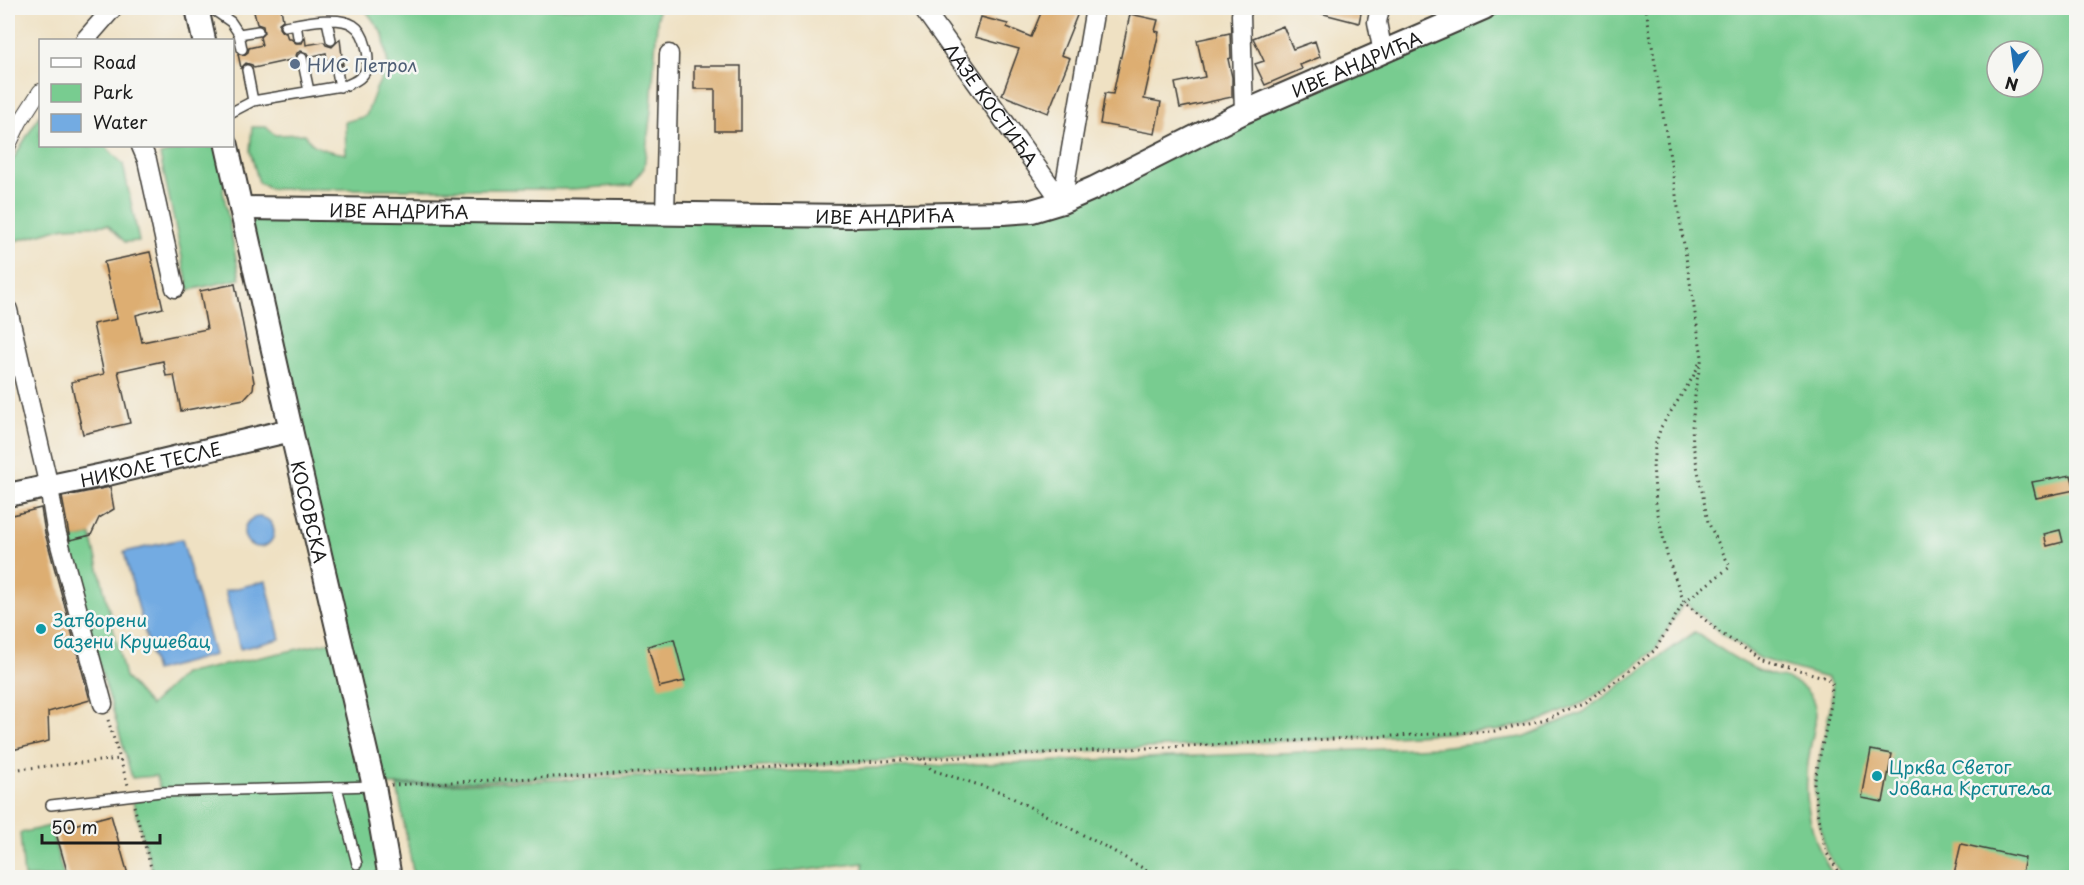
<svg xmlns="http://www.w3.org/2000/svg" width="2084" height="885" viewBox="0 0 2084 885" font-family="'Playpen Sans',sans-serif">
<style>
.green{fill:#78cc90;stroke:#4a7456;stroke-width:1.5;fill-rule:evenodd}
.water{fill:#73abe2;stroke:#48647f;stroke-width:1.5}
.building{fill:#ddae72}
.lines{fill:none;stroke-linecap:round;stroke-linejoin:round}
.service-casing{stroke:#3c3a35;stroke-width:12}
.pedestrian-casing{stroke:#3c3a35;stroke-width:16}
.minor-casing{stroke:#3c3a35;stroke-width:21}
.tertiary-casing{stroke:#3c3a35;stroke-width:26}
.path{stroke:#3c3a35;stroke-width:3;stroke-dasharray:1.5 4.5;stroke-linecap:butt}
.service{stroke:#fff;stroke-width:9}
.pedestrian{stroke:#fff;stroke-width:14}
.minor{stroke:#fff;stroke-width:18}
.tertiary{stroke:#fff;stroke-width:22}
.service-dot{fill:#5c6f8a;stroke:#f6f6f2;stroke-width:2}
.culture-dot{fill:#0f9aa8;stroke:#f6f6f2;stroke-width:2}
.labels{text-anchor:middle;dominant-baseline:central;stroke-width:5;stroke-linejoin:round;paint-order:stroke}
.service-label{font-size:18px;fill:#4e5e75;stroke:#f6f6f2;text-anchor:start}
.street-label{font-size:18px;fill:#1c1c1c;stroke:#f6f6f2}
.culture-label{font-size:18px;fill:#0d838f;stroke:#f6f6f2;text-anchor:start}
</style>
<rect width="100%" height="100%" fill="#f6f6f2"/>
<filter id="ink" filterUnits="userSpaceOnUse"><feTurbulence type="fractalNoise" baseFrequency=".0167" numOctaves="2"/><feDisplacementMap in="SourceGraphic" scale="12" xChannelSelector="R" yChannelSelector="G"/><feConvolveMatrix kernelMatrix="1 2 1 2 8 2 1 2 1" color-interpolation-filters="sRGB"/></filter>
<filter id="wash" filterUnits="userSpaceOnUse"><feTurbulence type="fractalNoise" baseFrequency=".008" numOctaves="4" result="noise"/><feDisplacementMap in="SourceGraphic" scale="24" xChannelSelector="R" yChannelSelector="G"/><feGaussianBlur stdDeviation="1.35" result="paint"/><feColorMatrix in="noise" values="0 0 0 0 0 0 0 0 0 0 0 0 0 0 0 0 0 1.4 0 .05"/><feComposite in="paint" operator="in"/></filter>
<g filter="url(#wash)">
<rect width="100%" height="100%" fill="#efe1c3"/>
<path class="green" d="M364,8h294l-7,102 -7,58 -13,17 -59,4h-301l-12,-6 -9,-32 2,-24h14l9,8 30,-1c7,16 25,17 41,20l-1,-32 21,-6 10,-27 12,-24 -5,-31z
M1484,8h592v869h-233l-17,-25 -8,-35 -4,-33 17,-80 1,-20 -5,-6 -66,-19 -39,-25 -38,-32 -29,48 -32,26 -38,26 -39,17 -51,12 -1121,55 17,91h-237l-23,-82 30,-3 -5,-16 -24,2 -21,-75 -49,-161 29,-7 34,142 25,29 33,-32 157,-34 -99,-432 791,3zM1997,51h36v36h-36z
M40,114v32h65l18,18 16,77 -14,1 -17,-17 -43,2 -50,14 -5,-30h-2v-43z
M191,146h27l7,34 -2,11 17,88 -51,11 -29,-135z
M1695,632c20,13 41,29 63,38 15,7 34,7 47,19 19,19 8,39 5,61 -3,15 -4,30 -3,46 2,29 11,57 28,81l-972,1v-15l-121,15 -328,-1 -17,-91 1042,-39 84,-10 58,-24z
M50,826l14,51h-40l-4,-44z"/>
<path class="water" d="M244 532a15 15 0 1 1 30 0a15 15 0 1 1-30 0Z
M182,539l32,116 -59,16 -31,-119z
M266,581l14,58 -40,10 -15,-58z"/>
<g id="blocks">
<path class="building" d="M253,8h28l2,12 -4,3v5l3,4 4,1 2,6h3l5,4h6l3,-6 1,8 18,-3 2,3 6,2 8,-8 3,26 -8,-6 -4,2 -3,6 -2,-14 -17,4 -2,-4 -6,-2 -4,2 -2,6 -41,9 -2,-3 -6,-2 -5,5 -3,-14 6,1 4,-3 1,-4 13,-3 -2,-8 4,-4 -1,-7 -6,-2z
M1043,8h37l-19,47 9,3 -22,55 -46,-18 17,-46 -44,-12 6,-20 27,7 -1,3 24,10z
M1317,8h45l-3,15 -43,-11z
M1130,14l28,6 -3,11 4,1 -15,67 17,3 -6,32 -55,-10 5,-31 8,1z
M1283,26l10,23 22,-8 5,16 -20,8 2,4 -37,16 -10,-21 9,-3 -11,-23z
M1230,33l1,25 -3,1 4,18v20l-52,11 -5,-25 30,-6 -8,-37z
M694,66h47v65h-26v-42h-21z
M150,252l13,56 -27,7 6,27 65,-13 -7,-38 35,-7 19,98 -1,7 -9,10 -63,12 -7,-36 -8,1 -3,-15 -45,10 12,52 -47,11 -12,-52 33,-8 -11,-50 24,-5 -13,-57z
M2071,475l4,15 -39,8 -4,-16z
M110,487l4,22 -15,9 -8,17 -21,5 -8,-43z
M41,508l4,25 45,167 -42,12 1,29 -41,10v-235z
M2060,530l3,12 -16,4 -3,-12z
M674,639l11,42 -26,6 -11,-41z
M1871,750l21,4 -9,48 -21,-4z
M111,815l18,63h-60l-14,-48z
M1961,844l64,14 -4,20h-68z"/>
</g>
</g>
<g filter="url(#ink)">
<use href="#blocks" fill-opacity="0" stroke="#3c3a35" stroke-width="1.5"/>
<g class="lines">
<defs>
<path id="service" d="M211,8l20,14 8,12 19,-3
M327,21l4,19
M296,24l2,13
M239,34l3,15
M302,58l7,33
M336,66l4,21
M247,70l6,31
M232,112l21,-11 94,-16c7,-3 14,-6 18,-13 7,-12 0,-40 -12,-47 -15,-10 -51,-2 -68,1
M337,787l20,77
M51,805l110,-13 213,-6"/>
<path id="pedestrian" d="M8,147l12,-25 20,-31"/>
<g id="minor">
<path id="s1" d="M923,8l139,194"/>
<path d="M1243,8l-2,7 3,97"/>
<path d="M1380,8l-3,14 6,31"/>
<path d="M85,40l28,-32"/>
<path d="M141,146l6,14 28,128"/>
<path d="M1062,202l33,-194"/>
<path d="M665,214l4,-160"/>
<path d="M8,310l41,177 7,43 47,174"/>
</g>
<g id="tertiary">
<path d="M197,8l7,32"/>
<path id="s2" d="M227,146l64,284 83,356 16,92"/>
<path id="s3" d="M241,208l609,8 153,-3 29,-2 30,-9 32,-14 150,-76 240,-104"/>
<path id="s4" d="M8,495l95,-20 188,-45"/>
</g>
</defs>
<use href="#service" class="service-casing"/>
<use href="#pedestrian" class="pedestrian-casing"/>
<use href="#minor" class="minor-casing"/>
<use href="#tertiary" class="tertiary-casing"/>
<path class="path" d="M1699,364l-6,13 -32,50 -6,19 -2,19 3,40 12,54 16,43 38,32 39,25 66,19 5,6 -1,20 -17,80 4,33 8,35 17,26
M108,720l20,65
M921,759l11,11 69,22 107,56 52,30
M8,770l112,-11
M391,785l1104,-54 51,-12 39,-17 38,-26 32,-26 29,-48 46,-35 -22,-45 -15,-77 -1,-18 4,-42 6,-28 -56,-349
M134,806l20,72"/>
<use href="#service" class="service"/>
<use href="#pedestrian" class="pedestrian"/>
<use href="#minor" class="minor"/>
<use href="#tertiary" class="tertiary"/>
</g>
</g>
<circle class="service-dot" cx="295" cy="64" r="6"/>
<g class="culture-dot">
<circle cx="41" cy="629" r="6"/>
<circle cx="1877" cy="776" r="6"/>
</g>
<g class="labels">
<g class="service-label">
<text x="307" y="64">НИС Петрол</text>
</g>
<g class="street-label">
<text stroke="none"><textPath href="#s3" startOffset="1148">ИВЕ АНДРИЋА</textPath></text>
<text stroke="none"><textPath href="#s1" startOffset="118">ЛАЗЕ КОСТИЋА</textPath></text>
<text stroke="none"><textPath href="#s3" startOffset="158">ИВЕ АНДРИЋА</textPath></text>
<text stroke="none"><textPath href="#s3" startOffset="644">ИВЕ АНДРИЋА</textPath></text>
<text stroke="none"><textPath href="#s4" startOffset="146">НИКОЛЕ ТЕСЛЕ</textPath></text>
<text stroke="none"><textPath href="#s2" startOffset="375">КОСОВСКА</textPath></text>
</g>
<g class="culture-label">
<text x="53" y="619">Затворени<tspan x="53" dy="21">базени Крушевац</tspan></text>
<text x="1889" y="766">Црква Светог<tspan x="1889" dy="21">Јована Крститеља</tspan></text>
</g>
</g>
<rect width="2084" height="885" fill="none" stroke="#f6f6f2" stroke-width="30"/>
<rect x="39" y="39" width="195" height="108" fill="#f6f6f2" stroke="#9f9f9c" stroke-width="1.5"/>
<rect x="51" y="58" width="30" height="9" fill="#ffffff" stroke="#9f9f9c" stroke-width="1.5"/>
<text x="93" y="69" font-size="18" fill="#1c1c1c">Road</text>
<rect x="51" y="84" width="30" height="18" fill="#78cc90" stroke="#9f9f9c" stroke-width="1.5"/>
<text x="93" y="99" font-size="18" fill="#1c1c1c">Park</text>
<rect x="51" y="114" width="30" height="18" fill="#73abe2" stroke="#9f9f9c" stroke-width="1.5"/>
<text x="93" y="129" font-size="18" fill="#1c1c1c">Water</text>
<g transform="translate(2015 69) rotate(193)"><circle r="28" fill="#f6f6f2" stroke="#9f9f9c" stroke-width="1.5"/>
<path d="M0-4.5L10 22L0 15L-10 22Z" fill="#1f6fb2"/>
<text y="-9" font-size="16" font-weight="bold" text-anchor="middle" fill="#1c1c1c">N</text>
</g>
<path d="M42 834v9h118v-9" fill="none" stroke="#1c1c1c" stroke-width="3"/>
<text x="51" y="834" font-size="18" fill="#1c1c1c" stroke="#f6f6f2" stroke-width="4.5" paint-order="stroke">50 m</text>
</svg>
